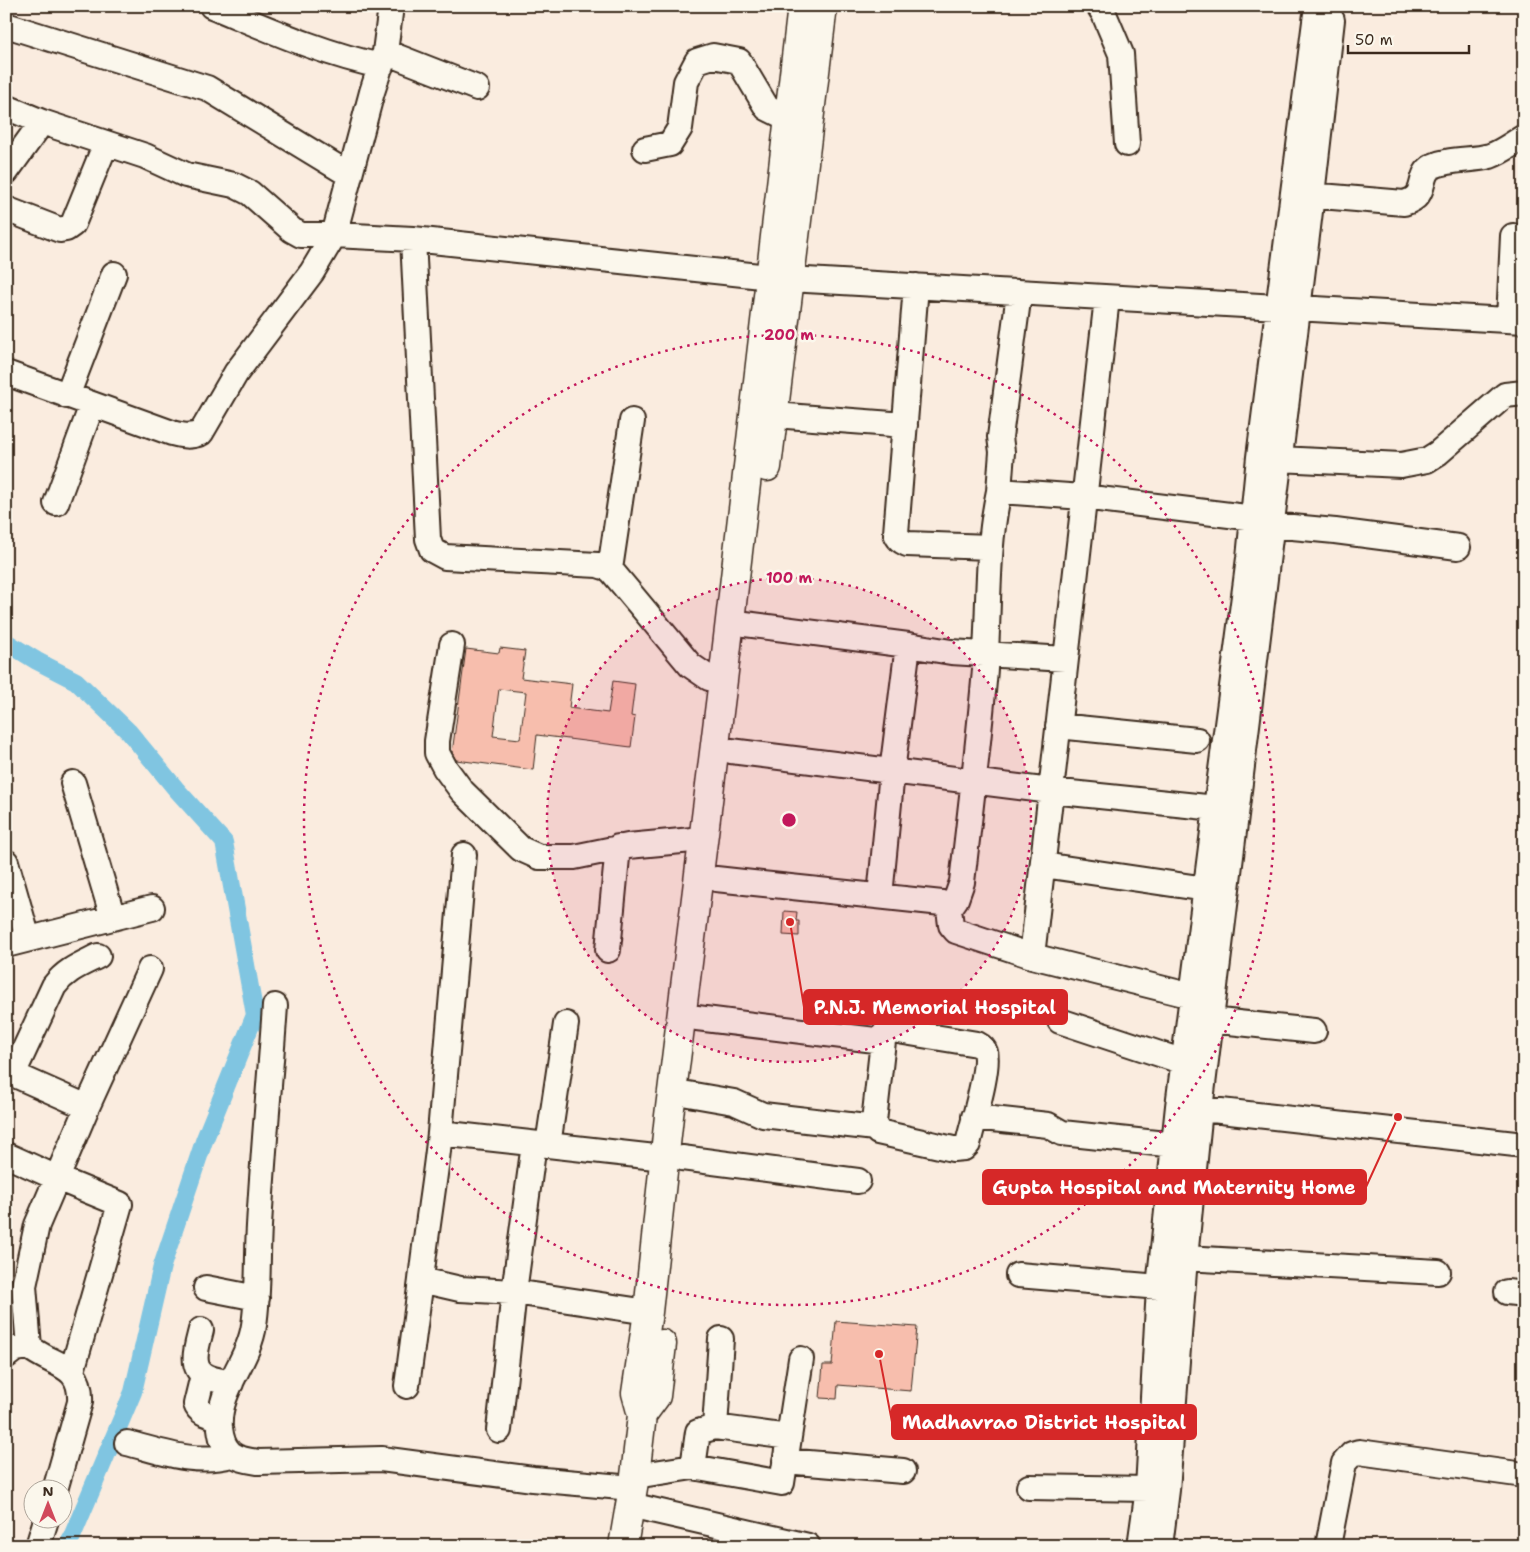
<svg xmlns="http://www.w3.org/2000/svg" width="1530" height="1552" viewBox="0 0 1530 1552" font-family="'Shantell Sans',sans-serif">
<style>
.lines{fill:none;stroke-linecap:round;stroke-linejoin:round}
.canal{stroke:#80c5e1;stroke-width:18}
.building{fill:#f7bead;stroke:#3b2a1e;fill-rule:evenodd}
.minor-casing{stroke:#3b2a1e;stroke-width:28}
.major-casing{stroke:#3b2a1e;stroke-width:31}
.minor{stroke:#fbf7ec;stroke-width:24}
.major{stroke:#fbf7ec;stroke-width:28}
.ring{fill:none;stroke:#c2185b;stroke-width:2.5;stroke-dasharray:2.5 5}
.centre{fill:#c2185b;stroke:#fbf7ec;stroke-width:2.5}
.ring-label{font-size:15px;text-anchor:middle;font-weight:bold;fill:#c2185b;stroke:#fbf7ec;stroke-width:5;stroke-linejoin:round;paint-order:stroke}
.leader{fill:none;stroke:#d62828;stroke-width:2}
.callout-dot{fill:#d62828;stroke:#fbf7ec;stroke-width:2}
.callout{fill:#d62828;stroke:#d62828;stroke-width:2}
.callout-label{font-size:19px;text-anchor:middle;font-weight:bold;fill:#fff}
</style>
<rect width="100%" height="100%" fill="#faecdf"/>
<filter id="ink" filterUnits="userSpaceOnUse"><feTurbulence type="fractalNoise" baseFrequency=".02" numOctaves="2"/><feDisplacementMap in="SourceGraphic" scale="10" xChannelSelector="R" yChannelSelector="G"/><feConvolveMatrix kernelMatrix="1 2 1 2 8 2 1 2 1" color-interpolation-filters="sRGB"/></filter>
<g filter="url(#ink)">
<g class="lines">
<path class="canal" d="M6,642l31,19 39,20 53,51 47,57 48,53 31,173 -51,126 -42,125 -29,126 -65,154"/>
</g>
<path class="building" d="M500,648l25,3 -4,27 51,6 -3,24 39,5 5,-32 22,3 -4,32 4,1 -4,30 -94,-12 -4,35 -77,-10 -4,-7 14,-104 33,4zM499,689l27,3 -6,47 -27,-3z
M784,911l13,1 -1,9h3v15l-16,-1z
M836,1321l81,6 -6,64 -73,-6 -1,14 -17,-1 3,-33h9z"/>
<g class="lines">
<defs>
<path id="minor" d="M212,6c56,23 111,48 169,60
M1099,6l5,8 17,40 6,90
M6,25l201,63 143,87
M385,52l92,36
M6,107l36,15 103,34 41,19 48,10 16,8 42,37 9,5h33l79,4 376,40 735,42
M645,149l25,-5 10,-16 6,-46 11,-21 16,-5 26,5 28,47 22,11
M6,172l36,-50
M1297,194l107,9c26,-7 12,-28 29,-37 18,-8 39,-5 57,-10 12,-4 23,-13 34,-19
M6,209l54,21 6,-1 7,-5 33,-81
M413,239l15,300 4,11 13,7 153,8 12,4 80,96 19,13 14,2
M916,286l-20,247c2,6 5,8 11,11l83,3
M1019,293l-19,144 2,15 -3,39 84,6 171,21
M1509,320l4,-84
M6,373l166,60c11,3 18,4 29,0l35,-60 76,-101 22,-37 38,-143 13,-40 6,-46
M67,396l47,-122
M774,415l131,10
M1279,459l122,6 26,-5 11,-7 67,-58 19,-2
M56,503l36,-98
M1271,525l64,6 123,16
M610,569l22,-148
M745,624l163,21 43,7 114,7
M452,645l-15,96v12l8,15 17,23 59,58 18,8h35l54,-11 75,-7
M1058,726l139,14
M731,751l320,40 56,-493
M73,783l40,135
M464,855l-24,278 224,25
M6,862l22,77
M1043,865l163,24
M716,879l226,24 7,6 2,16 5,6 76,25
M880,896l12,-124 16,-127
M949,909l7,-10 6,-17c8,-67 16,-134 22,-201 6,-63 1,-127 15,-190
M6,945l146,-37
M608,950l10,-103
M1192,996l-160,-40 19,-165 165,17
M275,1006c-5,73 -12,147 -16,220 -2,33 0,66 -5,99 -5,36 -37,66 -34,103 3,26 14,31 38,34l123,-3 152,20 99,9
M697,1018l186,23
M1210,1020l104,11
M1060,1021l124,41
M892,1030l85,14c4,2 7,4 8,8 5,16 -13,73 -17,92l-4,4 -11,1 -75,-17 -3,-4 -1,-6 9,-81 2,-8z
M6,1071l81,36
M13,1074l41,-88c12,-16 26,-21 44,-30
M688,1094l46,8 29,13 112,13
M1185,1107l339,38
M974,1117l74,8 14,8 113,12
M534,1144l-20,148 134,20
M548,1145l18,-121
M6,1155l51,23 30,-71 63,-138
M682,1158l176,23
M1185,1258l253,14
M1018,1275l141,12
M421,1280c5,-49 14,-98 19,-147
M206,1288l51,10
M1507,1292l17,2
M201,1330c-3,13 -12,36 3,45 7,5 19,6 27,8
M6,1356l9,-7 14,-2
M203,1375l-7,29c3,10 15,11 24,14
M407,1386l14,-106 39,9 54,3 -15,138
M715,1427l6,-88
M127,1443c36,9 68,22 105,12
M785,1461l118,10
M693,1467l5,-35 17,-5 74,10
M635,1476l58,-9 89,16 19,-124
M1029,1487l119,2
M55,1490l25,-88c2,-39 -26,-35 -51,-55l-5,-61 13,-61 20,-47 63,26 -48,167
M630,1505l178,41
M38,1546l8,-26
M1140,1546l8,-57 11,-202 19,-181 38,-298 33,-250 10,-101 58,-451
M1160,1546l7,-56 18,-232 15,-149 112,-914 20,-175
M1328,1546l16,-83 8,-9 7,-2 165,23"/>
<path id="major" d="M767,467l56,-461
M642,1415l14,-19 6,-52
M623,1546l12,-70 7,-61 -6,-22 12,-81 21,-196 54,-436 79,-674"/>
</defs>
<use href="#minor" class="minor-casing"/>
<use href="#major" class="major-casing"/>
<use href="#minor" class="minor"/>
<use href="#major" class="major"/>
</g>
</g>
<circle cx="789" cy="820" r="242" fill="#c2185b" fill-opacity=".12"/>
<g class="ring">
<circle cx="789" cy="820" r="242"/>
<circle cx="789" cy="820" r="485"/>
</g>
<circle cx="789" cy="820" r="8" class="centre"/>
<g class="ring-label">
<text x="789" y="340">200 m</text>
<text x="789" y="583">100 m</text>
</g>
<path class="leader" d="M790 922L804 1007M1398 1117L1366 1187M879 1354L892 1422"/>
<g class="callout-dot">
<circle cx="790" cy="922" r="5"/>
<circle cx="1398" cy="1117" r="5"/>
<circle cx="879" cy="1354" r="5"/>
</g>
<g class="callout">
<rect x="804" y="990" width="263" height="34" rx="5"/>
<rect x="983" y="1170" width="383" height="34" rx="5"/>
<rect x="892" y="1405" width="304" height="34" rx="5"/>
</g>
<g class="callout-label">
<text x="935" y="1014">P.N.J. Memorial Hospital</text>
<text x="1174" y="1194">Gupta Hospital and Maternity Home</text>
<text x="1044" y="1429">Madhavrao District Hospital</text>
</g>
<rect width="1530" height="1552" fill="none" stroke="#fbf7ec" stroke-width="25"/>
<rect x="12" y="12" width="1505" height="1527" fill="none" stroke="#3b2a1e" stroke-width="2" filter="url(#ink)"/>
<g transform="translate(48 1504)"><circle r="24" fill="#fbf7ec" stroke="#aea59a"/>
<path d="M0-4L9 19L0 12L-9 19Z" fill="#d1495b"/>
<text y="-8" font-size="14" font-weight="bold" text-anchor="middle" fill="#3b2a1e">N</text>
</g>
<path d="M1348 45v8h121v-8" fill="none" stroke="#3b2a1e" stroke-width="2.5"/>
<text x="1355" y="45" font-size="15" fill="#3b2a1e" stroke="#fbf7ec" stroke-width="4" paint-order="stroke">50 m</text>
</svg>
